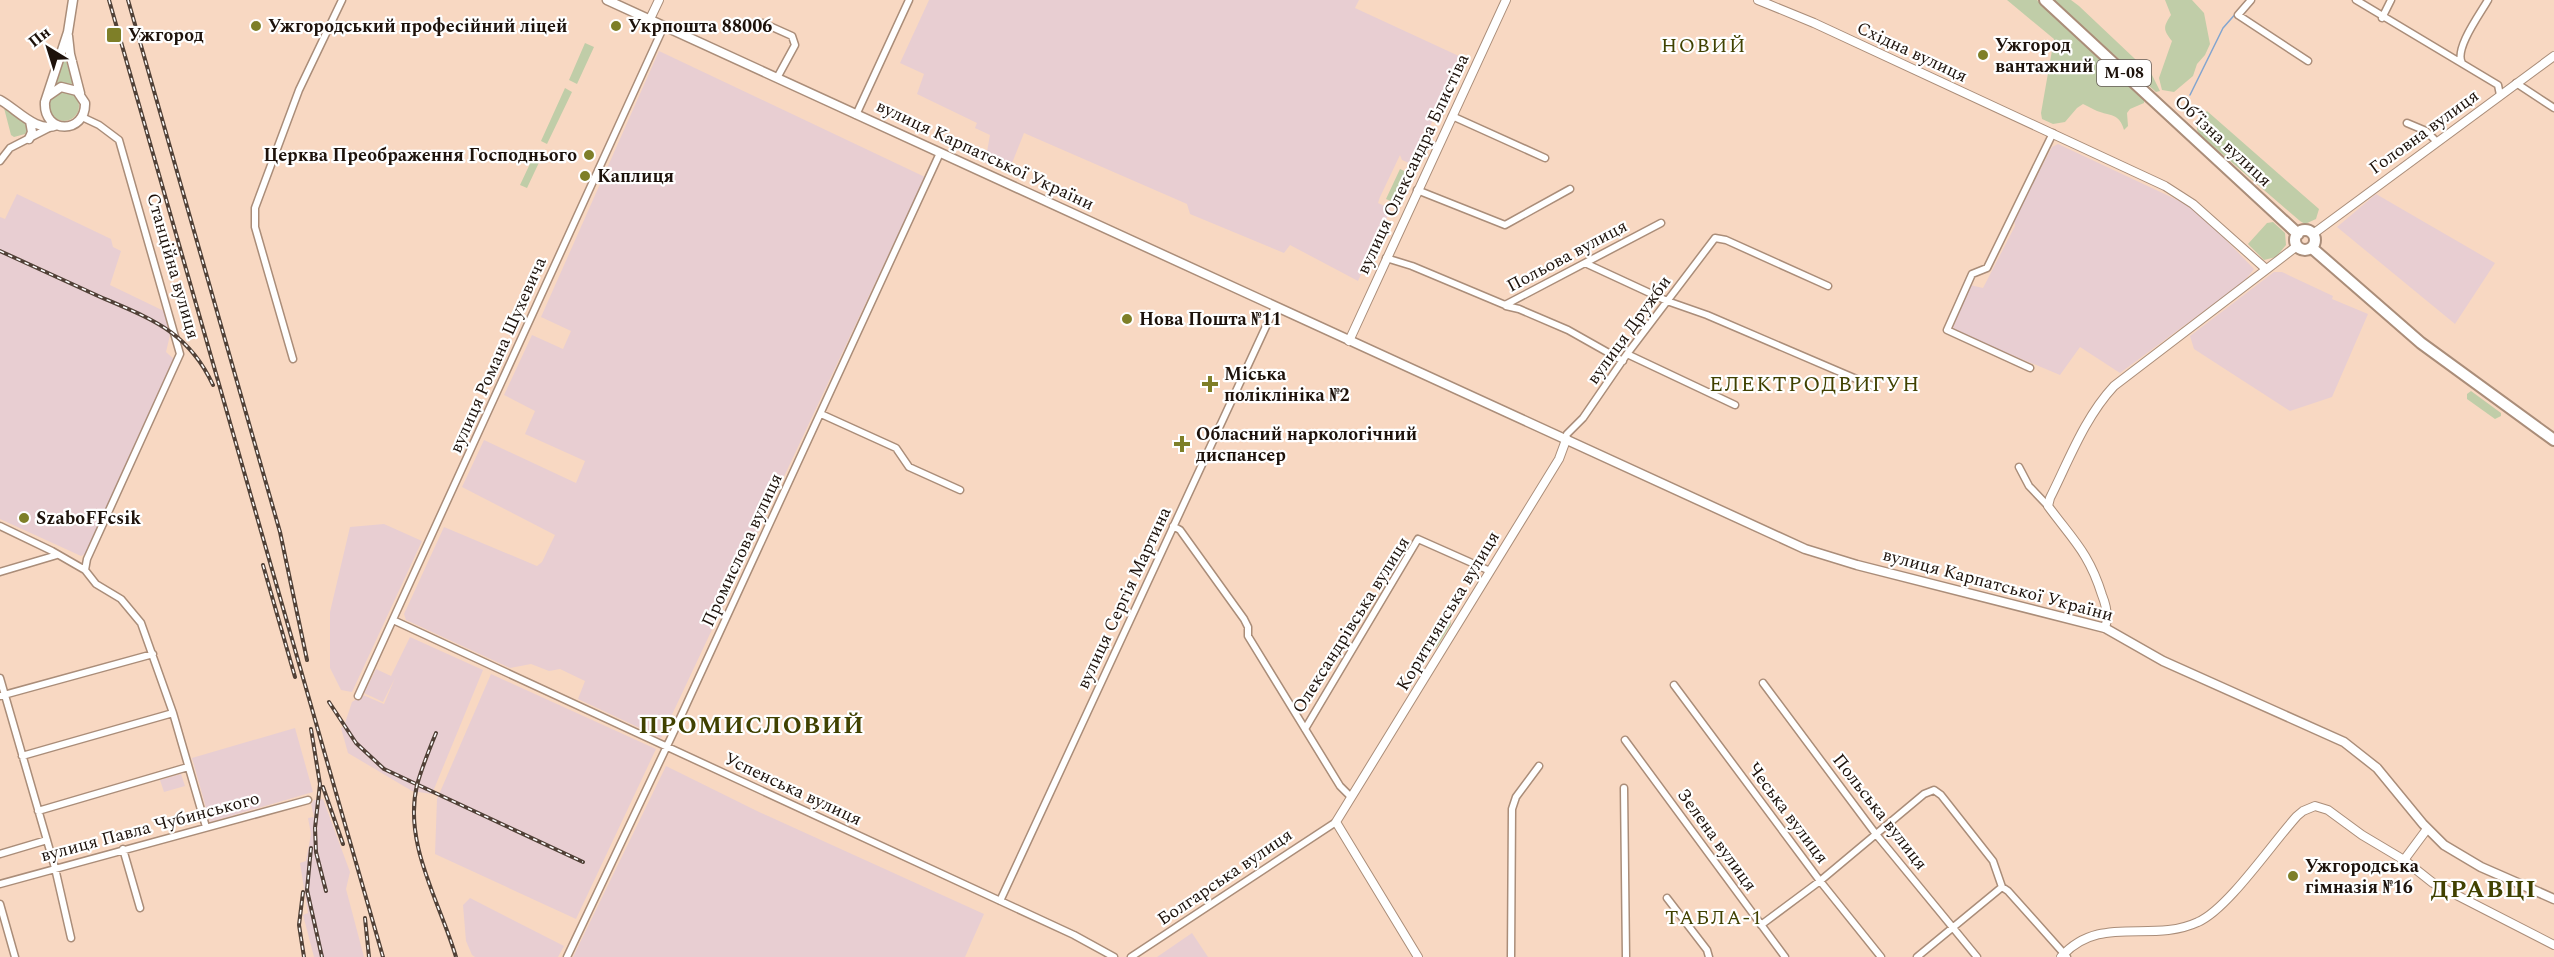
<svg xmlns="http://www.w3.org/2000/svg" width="2554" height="957" viewBox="0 0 2554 957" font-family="Spectral,serif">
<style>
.industrial{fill:#e8ced2}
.green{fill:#c0cda8}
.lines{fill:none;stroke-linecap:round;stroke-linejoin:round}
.stream{stroke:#83a5cf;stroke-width:1.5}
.minor-casing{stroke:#aa8d79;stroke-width:9}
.tertiary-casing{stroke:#aa8d79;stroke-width:10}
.secondary-casing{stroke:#aa8d79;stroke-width:11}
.trunk-casing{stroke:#aa8d79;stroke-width:14}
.minor{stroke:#fff;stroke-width:6}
.tertiary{stroke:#fff;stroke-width:8}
.secondary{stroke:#fff;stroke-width:8}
.trunk{stroke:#fff;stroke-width:10}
.rail-casing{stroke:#514137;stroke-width:4}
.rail{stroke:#fff;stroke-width:1.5;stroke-dasharray:4.5;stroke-linecap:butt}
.poi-dot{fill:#7e7f28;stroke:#fff;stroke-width:2}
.labels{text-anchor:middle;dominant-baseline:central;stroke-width:4.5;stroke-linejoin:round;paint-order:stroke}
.shield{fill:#fff;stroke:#615954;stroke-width:1.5}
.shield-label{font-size:16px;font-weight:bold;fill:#1d120b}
.poi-label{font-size:18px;font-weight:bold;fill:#1d120b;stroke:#fff;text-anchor:start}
.street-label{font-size:18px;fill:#1d120b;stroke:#fff}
.neighbourhood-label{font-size:20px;letter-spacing:1.5px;fill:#404100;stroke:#fff}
.quarter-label{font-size:21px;letter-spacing:1.5px;fill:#404100;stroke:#fff}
.district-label{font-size:24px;font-weight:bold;letter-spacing:1.5px;fill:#404100;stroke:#fff}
</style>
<rect width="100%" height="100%" fill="#f8d8c2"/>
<path class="industrial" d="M929,0h430l-4,8 106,49 -42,94 -5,-2 2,9 -7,5 -7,-3 -2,-5 -20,42 -2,6 13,6 -33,72 -68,-36 -6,8 -94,-39 -3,-10 -163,-71 -16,40 -23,-10 5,-28 -15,-7 2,-5 -60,-29 7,-20 -24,-11z
M659,51l266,126 -264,561 -83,-39 7,-18 -25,-12 -11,2 -18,-7 -21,4 -104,-48 -2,-6 40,-87 93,39 5,-4 13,-27 -93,-48 22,-47 92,43 9,-22 -60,-27 10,-23 -31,-16 28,-60 31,14 8,-18 -30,-14z
M2058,144l128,60 14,9 54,56 -8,10 -19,15 -107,79 -40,-26 -20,28 -108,-45 18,-45 13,3 32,-62 -1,-7 38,-72z
M17,194l94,45 2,8 8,4 -11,34 56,27 5,19 -5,21 9,8 -90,194 -4,2 -81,-37v-302l5,2z
M2376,194l119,69 -40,61 -118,-97z
M2274,272h8l51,24 -1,3 36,15 -36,83 -42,14 -96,-62 -4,-13z
M384,524l38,17 -70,151 -11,-2 -11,-22v-56l20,-85z
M410,637l73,33 -51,124 -20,-3 -64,-38 -7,-25 3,-2 8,-24 11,-7 21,9 11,-26 -12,24 -19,-9 12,-24 15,7z
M491,674l165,75 -80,170 -141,-65 2,-55z
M295,728l18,64 -103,30 -18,-64z
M666,766l93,46 225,102 -19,43h-392z
M181,774l4,12 -21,6 -4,-12z
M323,799l27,73 -4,17 18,68h-50l-11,-42 5,-2 -8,-50 6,-2 5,-27 -3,-16 6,-1 -3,-13 3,-4z
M470,898l94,48 -6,11h-83l-3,-2 -6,-14 -3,-36z
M1192,933l16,24h-51z"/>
<path class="green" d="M2007,0h30l107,100v3l-14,6 -3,4 1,13 -4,4c-5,-17 -14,-14 -27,-19 -5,-2 -9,-5 -14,-7l-6,4 -12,14 -12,2 -11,-5 -1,-6 13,-74z
M2053,0h18l8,6 73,69 8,16 -4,1z
M2165,0h27l12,13 6,31 -5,11 -8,9 -4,12 -19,16 -12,-2 -3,-12 13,-37c-9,-11 -9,-14 -1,-26z
M585,43l9,4 -17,37 -8,-4z
M64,56l1,1 8,27 -17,-1z
M565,88l7,4 -25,52 -6,-3z
M49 106a15 15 0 1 1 30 0a15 15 0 1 1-30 0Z
M4,108c10,3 17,11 24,20l-3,6 -11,3 -3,-2z
M2207,111l112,98 -3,10 -11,5 -5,-3 -100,-86 -3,-5v-10z
M536,151l7,3 -16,34 -7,-3z
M1400,169l15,7 -14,30 -15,-7z
M2273,222l12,11 1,12 -10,12 -12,3 -16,-16 19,-21z
M2471,391l30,22v3l-6,3 -28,-20v-5z
M1446,617l4,2 1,5 -14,23 -5,2 -5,-2 -1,-5 15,-24z"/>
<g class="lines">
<path class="stream" d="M2190,95l33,-67 22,-25"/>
<defs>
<path id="minor" d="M2251,0l-13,15 70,46
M2356,0l142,85 2,10
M2382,18l9,-18
M763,23l29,13 3,9 -18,33
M2462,63c-8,-14 18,-49 26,-63
M2516,83l38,25
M856,115l53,-115
M1452,116l93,42
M82,117l17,8 20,15 61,214 -93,205 -2,11
M2407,123l19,8 10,10
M0,161l10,-13 39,-20
M1417,190l88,35 65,-36
M1386,258l26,8 93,39 156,-82
M1585,263l82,38 40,14 168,72
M1506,306l13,3 49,21 55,31
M1627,354l108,51
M293,359l-38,-132v-19l44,-118 43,-90
M2030,368l-83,-38 25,-56 15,-6 66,-135
M821,414l75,34 13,19 51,23
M1566,440l1,-6 16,-16 44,-64 88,-116 11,2 102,46
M2019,467l10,19 19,20
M0,526l52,25 33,19 11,14 25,15 20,24 32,90 33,114
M1173,526l7,4 64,89 4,8v9l92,150 11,11
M0,572l57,-17
M393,620l681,315 40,22
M0,678l55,190 16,70
M1763,683l112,150 102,124
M1674,685l146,196 61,76
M0,696l153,-42
M358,696l306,-670
M1305,729l113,-190 72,32
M1625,740l160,217
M22,756l151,-43
M1624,788l2,169
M38,811l150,-44
M123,849l17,59
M0,854l47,-14
M0,884l308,-84
M1667,898l40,52 2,7
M1000,901l275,-594
M0,904l15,53
M1761,925l59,-44 104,-87 10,-4 7,5 52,66 9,26 6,4 59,66
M567,957l109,-230 264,-574
M1131,957l205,-135
M1511,957l1,-148 4,-12 23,-31
M1917,957l85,-70"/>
<path id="tertiary" d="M1758,0l56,23 351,163 28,18 73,65
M650,19l9,-19
M2313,234l241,-178
M1349,341l157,-341
M2105,628c4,-11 1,-23 -3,-33 -13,-42 -29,-55 -54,-89l2,-8c19,-38 35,-81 64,-112l183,-140
M2404,860l23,-31
M1418,957l-82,-135 223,-363 7,-19
M2061,957c39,-44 90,-13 137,-35 30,-13 75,-80 99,-106l6,-5 12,-5 13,4 34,25 42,25 29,23 121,62"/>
<path id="secondary" d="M607,0l1198,549 52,16 248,63 58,33 181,81 33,26 46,56 21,21 37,22 73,32
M68,36l2,18 10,39
M48,96l13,-9 16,4 8,12c1,31 -42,32 -40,-1l23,-70 5,-32
M0,100c17,9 37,34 57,25
M29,139l3,-7 -2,-11"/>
<path id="trunk" d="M2045,0l253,234
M2295 240a10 10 0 1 1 20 0a10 10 0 1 1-20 0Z
M2312,248l109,95 133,97"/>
</defs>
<use href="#minor" class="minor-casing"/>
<use href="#tertiary" class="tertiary-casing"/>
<use href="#secondary" class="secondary-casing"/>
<use href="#trunk" class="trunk-casing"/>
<use href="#minor" class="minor"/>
<use href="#tertiary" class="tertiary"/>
<use href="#secondary" class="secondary"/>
<use href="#trunk" class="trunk"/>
<defs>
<path id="rail" d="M109,0l274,957
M128,0l152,532 27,128
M0,251c32,15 64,29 96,44 52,23 91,34 117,90
M263,565l32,112
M329,702l27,41 28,26 199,93
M311,729l9,55 -5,44 1,24 10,39
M436,733c-7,17 -14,34 -19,52 -14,59 23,117 39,172
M323,787l20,57
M311,848l-4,42 15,67
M303,892l-4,33 5,32
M365,918l4,39"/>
</defs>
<use href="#rail" class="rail-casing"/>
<use href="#rail" class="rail"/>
</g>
<g class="poi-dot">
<circle cx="256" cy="26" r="6"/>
<circle cx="616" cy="26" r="6"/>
<rect x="106" y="27" width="16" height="16" rx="3"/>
<circle cx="1983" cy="55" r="6"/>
<circle cx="589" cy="155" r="6"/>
<circle cx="585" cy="176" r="6"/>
<circle cx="1127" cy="319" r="6"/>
<path d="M1207 375h6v6h6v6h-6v6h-6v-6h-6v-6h6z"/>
<path d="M1179 435h6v6h6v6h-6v6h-6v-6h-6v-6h6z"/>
<circle cx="24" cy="518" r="6"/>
<circle cx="2293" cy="876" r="6"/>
</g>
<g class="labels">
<rect class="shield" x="2097" y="60" width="54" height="26" rx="4.5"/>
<g class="shield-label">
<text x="2124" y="73">М-08</text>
</g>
<g class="poi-label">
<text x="268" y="26">Ужгородський професійний ліцей</text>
<text x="628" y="26">Укрпошта 88006</text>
<text x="128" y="35">Ужгород</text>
<text x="1995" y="45">Ужгород<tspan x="1995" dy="21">вантажний</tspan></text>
<text x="577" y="155" text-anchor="end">Церква Преображення Господнього</text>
<text x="597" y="176">Каплиця</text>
<text x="1139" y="319">Нова Пошта №11</text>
<text x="1224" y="374">Міська<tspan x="1224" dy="21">поліклініка №2</tspan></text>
<text x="1196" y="434">Обласний наркологічний<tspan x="1196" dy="21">диспансер</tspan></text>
<text x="36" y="518">SzaboFFcsik</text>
<text x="2305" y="866">Ужгородська<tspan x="2305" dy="21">гімназія №16</tspan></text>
</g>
<g class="street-label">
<text transform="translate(1912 52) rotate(25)">Східна вулиця</text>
<text transform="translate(2424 132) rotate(-36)">Головна вулиця</text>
<text transform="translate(2223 141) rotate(43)">Обʼїзна вулиця</text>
<text transform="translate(985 155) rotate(25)">вулиця Карпатської України</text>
<text transform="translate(1413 164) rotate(-65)">вулиця Олександра Блистіва</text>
<text transform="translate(1567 256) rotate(-28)">Польова вулиця</text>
<text transform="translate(173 266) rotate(74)">Станційна вулиця</text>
<text transform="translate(1629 330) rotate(-54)">вулиця Дружби</text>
<text transform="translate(498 355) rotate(-66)">вулиця Романа Шухевича</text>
<text transform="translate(742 550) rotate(-65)">Промислова вулиця</text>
<text transform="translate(1998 585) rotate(15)">вулиця Карпатської України</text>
<text transform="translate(1124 598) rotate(-65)">вулиця Сергія Мартина</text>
<text transform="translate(1448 611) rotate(-59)">Коритнянська вулиця</text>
<text transform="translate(1351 625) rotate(-58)">Олександрівська вулиця</text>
<text transform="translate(793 789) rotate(25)">Успенська вулиця</text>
<text transform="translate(1880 812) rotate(52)">Польська вулиця</text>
<text transform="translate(1788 813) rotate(53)">Чеська вулиця</text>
<text transform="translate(150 827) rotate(-15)">вулиця Павла Чубинського</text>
<text transform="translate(1717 840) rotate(54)">Зелена вулиця</text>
<text transform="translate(1225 877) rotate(-34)">Болгарська вулиця</text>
</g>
<g class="neighbourhood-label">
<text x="1704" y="46">НОВИЙ</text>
<text x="1714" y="918">ТАБЛА-1</text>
</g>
<g class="quarter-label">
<text x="1815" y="385">ЕЛЕКТРОДВИГУН</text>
</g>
<g class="district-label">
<text x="752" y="726">ПРОМИСЛОВИЙ</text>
<text x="2484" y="890">ДРАВЦІ</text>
</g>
</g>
<g transform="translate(48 48) rotate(322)" stroke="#ffffff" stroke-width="4.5" paint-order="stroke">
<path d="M0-4.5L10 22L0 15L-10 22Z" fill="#1d120b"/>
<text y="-9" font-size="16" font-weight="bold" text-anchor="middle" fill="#1d120b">Пн</text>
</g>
</svg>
